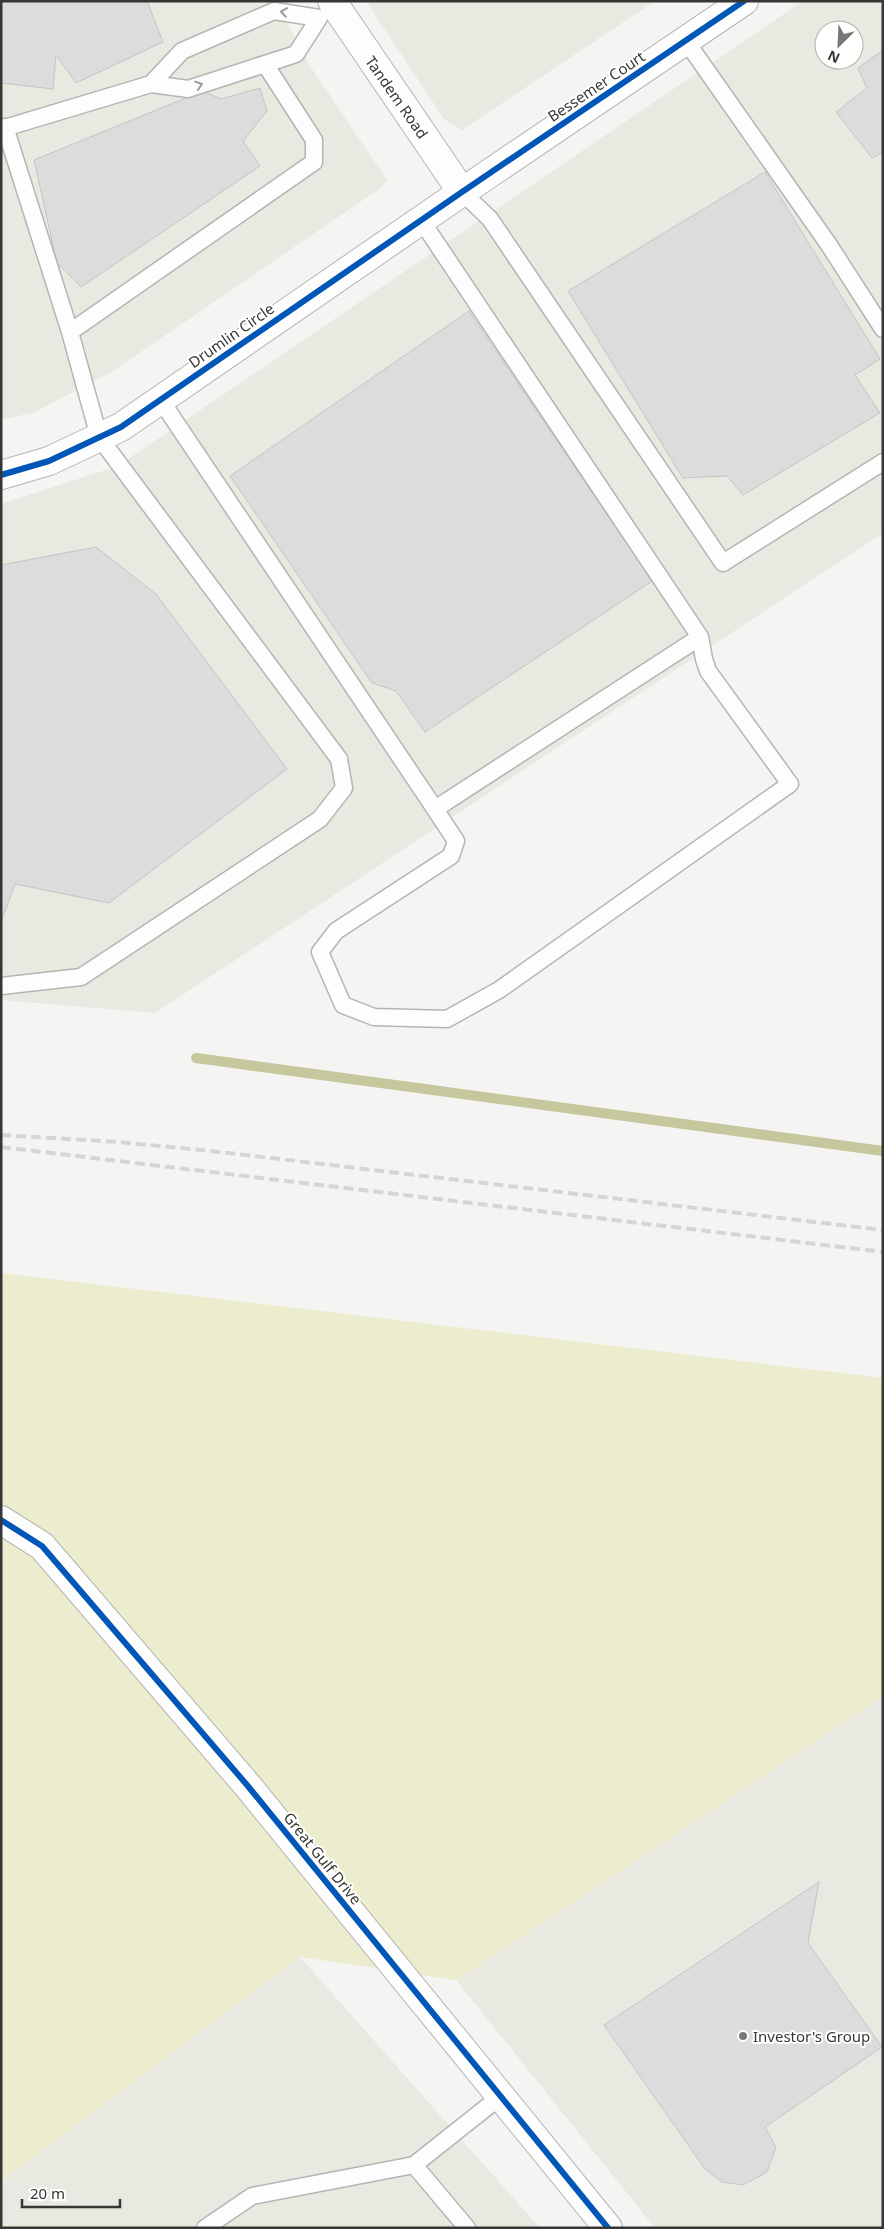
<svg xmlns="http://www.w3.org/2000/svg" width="884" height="2229" viewBox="0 0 884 2229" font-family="'Noto Sans',sans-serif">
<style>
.built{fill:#e9e9e2;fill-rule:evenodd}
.green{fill:#ececcf}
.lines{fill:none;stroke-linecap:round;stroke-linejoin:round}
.stream{stroke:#c7c79e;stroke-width:10}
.building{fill:#dddcdd;stroke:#c4c4c4}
.service-casing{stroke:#b4b4b3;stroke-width:19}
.minor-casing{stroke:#b4b4b3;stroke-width:30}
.service{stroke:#fdfdfd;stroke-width:16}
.minor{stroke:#fdfdfd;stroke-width:28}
.rail{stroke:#d5d5d4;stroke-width:4;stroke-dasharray:10 5;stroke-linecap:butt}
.cycleway-casing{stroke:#fffffe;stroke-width:9}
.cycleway{stroke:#0057b8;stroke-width:6}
.oneway{stroke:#9a9a99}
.poi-dot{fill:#787878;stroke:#fffffe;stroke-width:2}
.labels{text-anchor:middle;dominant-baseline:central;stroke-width:4;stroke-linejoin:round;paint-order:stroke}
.street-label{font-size:15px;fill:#363635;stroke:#fffffe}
.poi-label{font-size:15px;fill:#363635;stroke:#fffffe;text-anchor:start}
</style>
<rect width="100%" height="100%" fill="#f4f4f3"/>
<path class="built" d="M1,1h275l32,62 79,117 -5,7 -269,184 -78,41 -34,8z
M366,1h289l-193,129 -18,-11z
M803,1h80v532l-728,480 -154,-13v-496l117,-38zM824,30h30v30h-30z
M883,1697v531h-228l-199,-248z
M300,1957l240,271h-539v-46z"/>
<path class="green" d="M1,1273l882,105v319l-427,283 -156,-23 -299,225z"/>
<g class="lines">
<path class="stream" d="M196,1058l687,93"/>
</g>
<path class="building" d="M1,1h146l16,41 -87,41 -20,-28 -3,34 -52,-6z
M883,50v102l-11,6 -36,-46 31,-24 -9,-20z
M260,88l7,23 -24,30 17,25 -179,121 -24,-24 -23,-103 169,-69 18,8z
M765,172l115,187 -25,16 25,38 -137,82 -16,-19 -44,2 -115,-187z
M469,311l183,270 -227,151 -29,-41 -24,-8 -142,-207z
M96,547l60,47 131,175 -178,134 -94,-19 -14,38v-357z
M819,1882l-11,61 74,104 -117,80 11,20 -9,25 -24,13 -21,-3 -17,-13 -101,-144z"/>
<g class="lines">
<defs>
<path id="service" d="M686,41l143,204 54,84
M5,127l65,205 244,-170v-22l-49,-76
M1,129l150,-45 37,5 108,-35 23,-36 -45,-7 -92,40 -31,33
M462,192l28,27 233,344 160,-101
M160,399l275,410 265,-172 -279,-417
M435,809l21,32 -5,15 -115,75 -16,21 23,53 31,12 73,2 52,-29 291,-206 -82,-113 -4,-12 -4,-22
M1,986l80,-9 239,-158 24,-31 -5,-29 -240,-322 -29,-105
M205,2228l47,-32 162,-31
M467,2228l-53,-63 87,-69"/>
<path id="minor" d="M332,1l130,191
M1,475l48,-14 72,-34 341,-235 282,-191
M1,1520l41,26 205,239 361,443"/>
</defs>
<use href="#service" class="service-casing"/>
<use href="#minor" class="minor-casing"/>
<use href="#service" class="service"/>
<use href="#minor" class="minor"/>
<path class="rail" d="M1,1135l118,7 101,10 663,78
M1,1147l882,105"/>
<defs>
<path id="cycleway" d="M1,475l48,-14 72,-34 341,-235 282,-191
M1,1520l41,26 205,239 361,443"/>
</defs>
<use href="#cycleway" class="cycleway-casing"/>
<use href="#cycleway" class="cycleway"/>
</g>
<defs><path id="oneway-chevron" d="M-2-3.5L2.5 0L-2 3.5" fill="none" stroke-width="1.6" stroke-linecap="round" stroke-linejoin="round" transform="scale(1.25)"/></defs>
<g class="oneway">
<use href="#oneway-chevron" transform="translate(284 12) rotate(-171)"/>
<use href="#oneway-chevron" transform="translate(199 85) rotate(-18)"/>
</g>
<circle class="poi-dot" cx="743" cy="2036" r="5"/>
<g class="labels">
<g class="street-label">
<text transform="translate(596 86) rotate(-34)">Bessemer Court</text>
<text transform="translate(397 97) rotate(55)">Tandem Road</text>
<text transform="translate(231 335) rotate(-35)">Drumlin Circle</text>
<text transform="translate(323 1858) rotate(51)">Great Gulf Drive</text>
</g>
<g class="poi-label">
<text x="753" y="2036">Investor's Group</text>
</g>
</g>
<rect width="884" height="2229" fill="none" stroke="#363635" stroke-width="5"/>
<g transform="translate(839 45) rotate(204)"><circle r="24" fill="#fffffe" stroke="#afafae"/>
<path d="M0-4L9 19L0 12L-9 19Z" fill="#787878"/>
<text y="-8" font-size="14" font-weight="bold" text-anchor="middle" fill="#363635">N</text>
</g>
<path d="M22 2199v8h98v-8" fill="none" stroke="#363635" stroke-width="2.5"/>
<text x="30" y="2199" font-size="15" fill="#363635" stroke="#fffffe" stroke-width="4" paint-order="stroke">20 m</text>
</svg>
